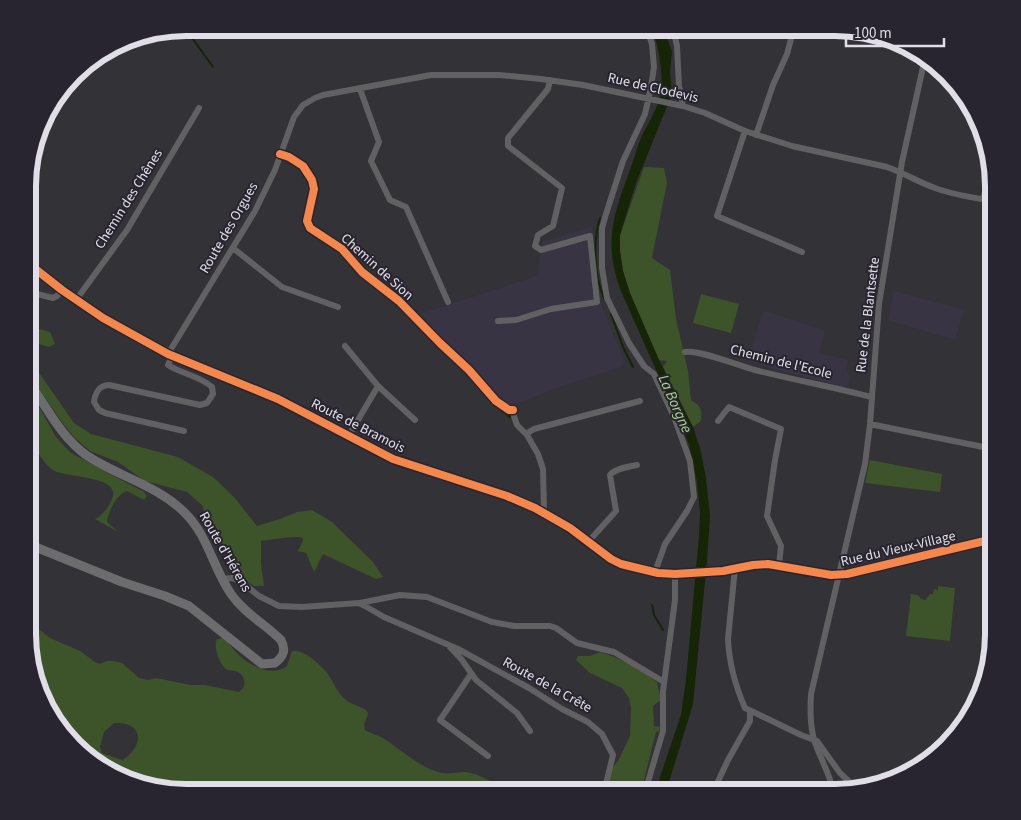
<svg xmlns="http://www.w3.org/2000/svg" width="1021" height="820" viewBox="0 0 1021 820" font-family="'Source Sans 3',sans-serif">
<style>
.built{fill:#383444}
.green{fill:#3d532a;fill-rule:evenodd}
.water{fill:#152505}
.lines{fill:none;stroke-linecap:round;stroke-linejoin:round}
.stream{stroke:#152505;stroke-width:2}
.street{stroke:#616163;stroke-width:6}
.secondary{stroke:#6c6b6e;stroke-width:9}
.cycleway-casing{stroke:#282530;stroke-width:11}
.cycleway{stroke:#f5874c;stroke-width:8}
.labels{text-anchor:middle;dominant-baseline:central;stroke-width:4;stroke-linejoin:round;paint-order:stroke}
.street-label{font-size:14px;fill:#e0dee6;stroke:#282530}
.water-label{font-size:15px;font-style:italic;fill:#abd789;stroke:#282530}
.rim{fill:none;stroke:#e0dee6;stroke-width:6}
</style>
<rect width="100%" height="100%" fill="#333237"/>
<path class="built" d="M591,227l2,5 -1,11 7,56 26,64 -6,5 -57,18 -54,21 -14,-11 -16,-21 -61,-60 120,-39 5,-34z
M894,291l70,19 -9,30 -67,-20z
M763,311l62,19 -6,23 29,7 -2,10 4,8 -3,10 -99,-26z"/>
<path class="green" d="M644,167l20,1 3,15 -15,75 18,12 6,49 12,52 3,29c10,6 11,9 10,21l-8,6 -30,-60 4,-6 -8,-1 -29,-67 -7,-22 -3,-20v-16z
M701,294l38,10 -8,29 -38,-10z
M29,326l21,6 5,12 -6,3 -20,-6z
M28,364l12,10 34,49 17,11 87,23 35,20 21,20 23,29 23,-7 17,-7 15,-2 20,12 41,40 10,15 -7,2 -53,-25 -9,18 -8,-19 -8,-2 4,-8 1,-5c-7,-3 -32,2 -42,3v23l3,22h-10l-12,-8 -8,-10 -23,-39 -9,-24 -15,-13 -42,-11 -27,-19 -28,-11 -16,-14 -10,-12 -36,-52z
M28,400l6,2 5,5 17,30 15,16 73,39 3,4 -3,4 -17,-9c-10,3 -19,20 -20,31l11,10 -23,-13c8,-4 14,-12 17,-20 11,-24 -49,-21 -59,-29 -8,-5 -22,-26 -25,-35 -2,-9 0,-26 0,-35z
M870,460l72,14 -2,18 -75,-9z
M938,586l17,2 -5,53 -44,-5 5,-42 7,1 3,4 4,1 5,-6h3l1,-5 4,1z
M28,617l7,9 15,12 30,13 15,11 5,2 6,-3h7l9,2 17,15 9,2 8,-2 35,7h14l34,7c8,-5 7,-15 -1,-20 -4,-2 -9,-1 -12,-3 -7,-6 -13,-23 -9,-30l6,-1c6,4 9,10 14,15 11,12 35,25 50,13l5,-15c11,-3 29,14 36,23 6,9 9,19 18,26 6,5 15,6 21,11l1,3 -4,11 1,5c6,4 14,5 21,10 17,11 32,26 52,32 10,3 17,0 27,0 15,1 32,14 46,20h-335l-51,-11 -44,-28 -19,-24 5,-3c-3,-13 -16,-13 -23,-22l-16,-59zM114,723c31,-2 30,24 8,37l-20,-7 -2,-6 4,-15z
M600,652c21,6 39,17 57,30l4,18 -8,6 1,20 6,1 -1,4 -3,1 -15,60h-34l5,-24 6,-7 12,-25 1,-29 -2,-9 -7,-10 -32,-15 -14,-13 2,-4h12z"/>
<path class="water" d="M652,28h11l9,23 -2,21 2,22 -36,89 -16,52v16l3,20 7,22 29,67 34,67 7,21 6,30 4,38 -3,45 -14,143 -27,88h-9l3,-15 21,-62 5,-35 13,-144 1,-23 -3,-31 -8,-38 -69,-155c-17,-49 -6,-75 11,-122 4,-10 6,-20 10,-29 6,-13 16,-28 19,-42 4,-23 -1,-47 -8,-68z"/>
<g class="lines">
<path class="stream" d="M185,28l28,39
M600,218c-7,21 -6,59 4,80
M368,281l31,25 41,42 27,25 25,30 18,14
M611,314l12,33 10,20
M652,605l2,10 9,15"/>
<path class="street" d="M647,28l5,16 2,23 -3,20 -6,27 -22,47 -17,53 -4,14v40l5,30 22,45 15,23 10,8 20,43 16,44 4,36 -7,14 -22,33 -10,28
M673,28l4,18 2,40 4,20
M360,89l19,53 -8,19 19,39 16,7 42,95
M745,131l-28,85 85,36
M756,135l17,-50 14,-31 7,-26
M983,199l8,-26
M233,248l49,39 56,20
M29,292l24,6 4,-2 5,-6
M76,300l51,-70 72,-122
M498,321l18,-1 35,-11 46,-7 -7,-66 -49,14 -6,-4 3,-11 15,-9 9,-38 -54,-42v-8l40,-49 2,-9
M345,346l33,40
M685,352c13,-3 54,14 70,18 39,10 78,17 116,27
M168,354l87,-143 20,-41 19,-53 9,-12 12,-7 8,-3 108,-20h68l42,4 42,6 100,21 22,7 40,18 47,15 95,21c17,6 31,15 48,21 19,7 39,10 58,13
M172,356l-4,9c14,9 32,11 44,22l1,7 -6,9 -7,2 -91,-20c-10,0 -14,9 -15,17l5,8 6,3 79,18
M514,416l3,9 10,10 11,19 5,15 1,43
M718,421l11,-14 52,22 -6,31 -8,56 14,30 -2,19
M870,424l123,25
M526,434l8,-5 106,-28
M348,437l30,-51 37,34
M985,447l8,-35
M589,541l27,-30 -6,-36c6,-7 18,-8 27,-10
M735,568l-7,71c1,25 7,46 17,69l56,27 16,6 23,32 16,15
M838,575l22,-3 133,-33
M223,579l9,-1 7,2 20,16 20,10 23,1 57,-4 6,3 19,11 74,32 71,39 33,21 26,13 14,12 11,21 -9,37
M360,603l40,-8 27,2 65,25 22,4h36l6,2 21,15 37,9 50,30
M449,646l13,14 14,20 41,33 13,18
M471,674l-31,46 48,36
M645,792l18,-61v-40l12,-91v-26
M713,792l15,-32 22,-39v-9
M833,792c-2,-16 -10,-28 -16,-44 -7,-17 -7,-35 -6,-54l54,-230 5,-40 9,-120 23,-142 23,-104"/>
<path class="secondary" d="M29,264l33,26 41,28 65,36 110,45 115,60 114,37 28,12 35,20 41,31 10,5 37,9 17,1 48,-3 30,-6 15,-1 63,11h7
M28,544l94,38 43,14 24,10 73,58 13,-1c9,-7 11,-13 6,-23 -16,-16 -37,-27 -50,-46 -18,-26 -23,-59 -47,-82 -27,-27 -67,-36 -98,-57 -26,-19 -39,-48 -58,-74"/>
<defs>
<path id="cycleway" d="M280,154l9,3 14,9 9,14 2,9 -7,32 3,7 32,21 20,23 37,29 41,42 29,27 27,31 13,9h4
M29,264l33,26 41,28 65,36 110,45 115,60 114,37 28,12 35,20 41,31 10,5 37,9 17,1 48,-3 30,-6 15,-1 63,11 16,-1 146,-35"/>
</defs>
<use href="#cycleway" class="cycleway-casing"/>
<use href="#cycleway" class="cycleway"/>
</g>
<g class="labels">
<g class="street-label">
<text transform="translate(653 88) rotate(13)">Rue de Clodevis</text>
<text transform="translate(129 199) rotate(-58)">Chemin des Chênes</text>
<text transform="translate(229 228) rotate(-60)">Route des Orgues</text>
<text transform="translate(377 267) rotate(42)">Chemin de Sion</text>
<text transform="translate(868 315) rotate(-83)">Rue de la Blantsette</text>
<text transform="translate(781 362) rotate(14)">Chemin de l'Ecole</text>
<text transform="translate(358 426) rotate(27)">Route de Bramois</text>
<text transform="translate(898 549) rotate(-13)">Rue du Vieux-Village</text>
<text transform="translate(225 552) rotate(60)">Route d'Hérens</text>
<text transform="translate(547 685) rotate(29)">Route de la Crête</text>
</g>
<g class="water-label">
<text transform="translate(675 404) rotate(66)">La Borgne</text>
</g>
</g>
<path d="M0 0H1021V820H0ZM186 36H835A150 150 0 0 1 985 186V634A150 150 0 0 1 835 784H186A150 150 0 0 1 36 634V186A150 150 0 0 1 186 36Z" fill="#282530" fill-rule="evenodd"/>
<path class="rim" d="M186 36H835A150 150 0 0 1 985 186V634A150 150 0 0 1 835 784H186A150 150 0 0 1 36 634V186A150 150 0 0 1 186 36Z"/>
<path d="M846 38v8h98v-8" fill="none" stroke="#e0dee6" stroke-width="2.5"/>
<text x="854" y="38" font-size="15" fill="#e0dee6" stroke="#282530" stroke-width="4" paint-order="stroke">100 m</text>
</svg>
